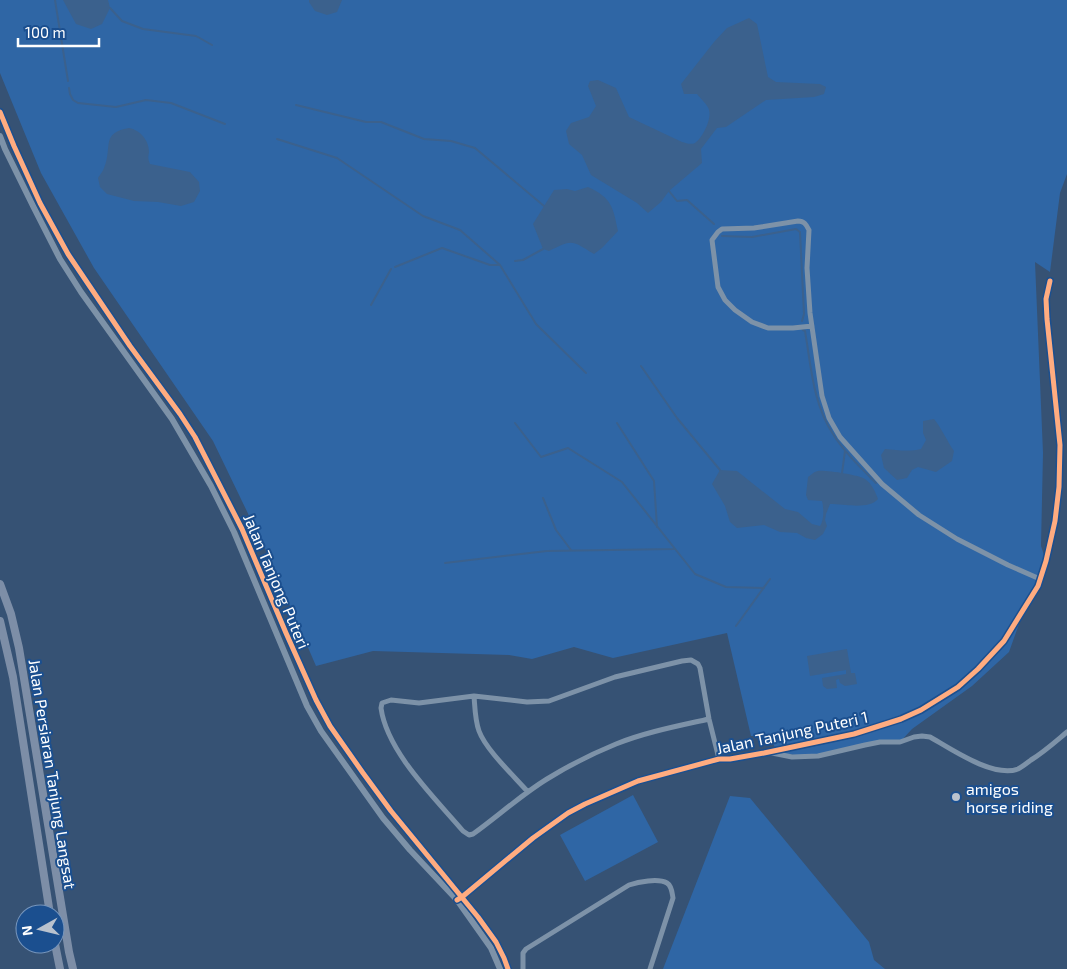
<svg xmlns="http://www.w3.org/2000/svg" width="1067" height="969" viewBox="0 0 1067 969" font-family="'Exo 2',sans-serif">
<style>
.green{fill:#2f66a5}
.water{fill:#3b618d}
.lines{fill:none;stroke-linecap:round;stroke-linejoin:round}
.stream{stroke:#3b618d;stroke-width:2}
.minor{stroke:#7d92a8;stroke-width:5}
.tertiary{stroke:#7d92a8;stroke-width:6}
.primary{stroke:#7d8ea7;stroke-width:8}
.cycleway-casing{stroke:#1b4f8f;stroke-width:8}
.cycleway{stroke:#ffac80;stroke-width:5}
.poi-dot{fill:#b9c2ce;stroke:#1b4f8f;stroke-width:2}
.labels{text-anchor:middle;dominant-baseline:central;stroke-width:4;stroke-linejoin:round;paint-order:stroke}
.street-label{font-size:16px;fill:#fff;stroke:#1b4f8f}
.poi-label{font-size:16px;fill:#fff;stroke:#1b4f8f;text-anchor:start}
</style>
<rect width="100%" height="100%" fill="#365274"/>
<path class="green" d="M0,0h1067v174l-7,19 -10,79 -15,-10 8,191 -2,93 5,15 -8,25 -14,24 -15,42 -37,34 -60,43 -12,13h-20l-62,14 -40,-2 -9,-19 -18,1 -24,-103 -114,25 -39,-11 -42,12 -23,-4 -136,-4 -57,15 -48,-111 -55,-114 -119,-173 -53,-95 -41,-100z
M633,795l25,47 -73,39 -25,-46z
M730,796l20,2 119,144 5,18 11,9h-222z"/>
<path class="water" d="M63,0h45l2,8 -8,16 -11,5 -15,-5z
M309,0h33l-5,12 -10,3 -12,-4 -6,-9z
M749,18l8,6 11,53 8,5 44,2 6,3 -2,7 -10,3 -48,3 -40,27 -9,1 -16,21 1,14 -33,28 -8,11 -13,11 -11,-10 -46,-28 -9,-20 -13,-11 -3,-13 5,-8 18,-6 7,-11 -8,-20 2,-5 8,-1 18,8 13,29 53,25c4,1 9,3 13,1 7,-4 17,-24 14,-33 -1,-5 -9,-12 -12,-16h-13l-3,-10 33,-42 13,-14z
M129,128c11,2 20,12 20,24 -1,6 -1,7 1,12l40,8 9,10 1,9 -6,11 -13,4 -23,-4 -24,-1 -27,-7 -7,-7 -2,-9c2,-3 5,-7 6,-10 9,-21 -4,-35 25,-40z
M588,187c24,11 25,20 30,44l-16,17 -8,6c-23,-14 -21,-15 -45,-3l-6,-2 -10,-25 21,-34 13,-1 8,2z
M934,419c8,10 13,22 20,32l-2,10 -16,11 -18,-5 -6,3 -5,8 -10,2 -13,-12 -3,-13 4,-6c11,1 25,3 36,0l5,-9 -3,-7v-12z
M720,470l17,1 48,38 13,3 14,12 8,2c4,-6 4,-17 2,-25l-14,-1 -2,-5 2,-18c3,-2 7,-6 10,-6 8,-1 41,4 47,8 7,5 10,12 13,20 -9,11 -34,5 -48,5l-4,10 -1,6 2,6 -4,8 -8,6 -9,-2 -9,-5 -17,-1 -16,-7 -27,3 -7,-6 -5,-16 -13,-22z
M847,649l4,24h4l2,11 -12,2 -5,-3 -1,-4 -3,1 1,8 -10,1 -4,-3 -1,-8 24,-4v-4l-36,6 -3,-20z"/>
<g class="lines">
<path class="stream" d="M55,0l13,81
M110,8l12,13 21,8 53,7 16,9
M69,88l1,6 3,6 5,3 38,4 30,-7 25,3 54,21
M296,105l70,17h15l43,17 27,2 24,7 69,58
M277,139l60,19 86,58 37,14 40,35 36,59 50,49
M669,191l8,10 10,-1 27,24
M722,236l30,1 44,-8 4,3 4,82 -2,7
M515,261l8,-1 20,-11
M395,267l47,-19 48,17h9
M371,305l20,-36
M803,330l2,1c6,35 8,73 28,103 11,18 28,34 43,49
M641,366l36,52 43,52
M515,423l26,34 27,-9 54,34 73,92 31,13 38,1
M617,423l37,58 3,46
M842,473l3,-22
M543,498l13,32 15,20
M445,563l102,-12 127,-2
M736,626l34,-47"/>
<path class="minor" d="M812,326l-19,2h-25l-16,-6 -17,-12 -10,-10 -7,-13 -6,-47 6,-8 4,-3 32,-1 44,-7c6,0 8,3 11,9l-2,38 3,45 12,83 7,22 11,19 42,47 37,31 38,24 51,26 32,14
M474,696c1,12 1,24 5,35 7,19 35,45 49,61
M709,719c-31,7 -63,13 -93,25 -22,9 -48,22 -69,35 -26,16 -49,37 -74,55l-4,1 -6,-4c-28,-33 -76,-79 -82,-123l1,-5 9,-3 28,3 55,-7 53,6 22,-1 66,-24 67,-16 9,-1 7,4 2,4 9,51 10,40
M772,753l20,4 26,-1 47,-11 15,-3h20l14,-5 8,-1 8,1c21,12 63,41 88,32 4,-2 9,-6 13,-9 13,-8 24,-18 36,-28
M460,898l73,-60 35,-25 17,-9 53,-23 81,-22h11l34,-6 90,-19 47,-15 20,-9 37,-23 20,-18 26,-28 34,-55 8,-25 9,-40 4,-34 1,-42 -13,-126 -1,-20 4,-18
M523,969v-16l3,-4 103,-64c9,-3 29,-7 38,-2 5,3 5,10 6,15l-23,71"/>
<path class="tertiary" d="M0,112l14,34 26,57 28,51 62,92 50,68 15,23 47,92 44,104 30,67 14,26 33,47 28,38 87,106 18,25 8,16 4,11
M0,136l5,13 28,57 27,53 21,33 91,127 39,67 23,46 73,174 14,25 62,87 27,32 47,50 34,48 9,21"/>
<path class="primary" d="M0,584l11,30 8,34 50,304 4,17
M0,621l13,56 37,237
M55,944l5,25"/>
<defs>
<path id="cycleway" d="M0,112l14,34 26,57 28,51 62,92 50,68 15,23 47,92 44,104 30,67 14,26 33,47 28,38 87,106 18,25 8,16 4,11
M457,900l5,-3 71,-59 35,-25 17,-9 53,-23 81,-22h11l34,-6 90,-19 47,-15 20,-9 37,-23 20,-18 26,-28 34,-55 8,-25 9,-40 4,-34 1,-42 -13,-126 -1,-20 4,-18"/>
</defs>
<use href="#cycleway" class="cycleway-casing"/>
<use href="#cycleway" class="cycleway"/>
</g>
<circle class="poi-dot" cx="956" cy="797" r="5"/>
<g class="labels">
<g class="street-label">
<text transform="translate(277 581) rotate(67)">Jalan Tanjong Puteri</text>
<text transform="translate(792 732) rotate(-12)">Jalan Tanjung Puteri 1</text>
<text transform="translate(53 774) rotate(81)">Jalan Persiaran Tanjung Langsat</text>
</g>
<g class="poi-label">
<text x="966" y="788">amigos<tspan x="966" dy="18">horse riding</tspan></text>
</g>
</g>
<g transform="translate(40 929) rotate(262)"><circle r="24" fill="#1b4f8f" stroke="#7695bc"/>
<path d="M0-4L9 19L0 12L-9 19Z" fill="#b9c2ce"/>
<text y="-8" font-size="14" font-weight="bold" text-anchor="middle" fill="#ffffff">N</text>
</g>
<path d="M18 38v8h81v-8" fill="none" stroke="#ffffff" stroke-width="2.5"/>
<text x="25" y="38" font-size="15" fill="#ffffff" stroke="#1b4f8f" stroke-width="4" paint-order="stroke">100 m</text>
</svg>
